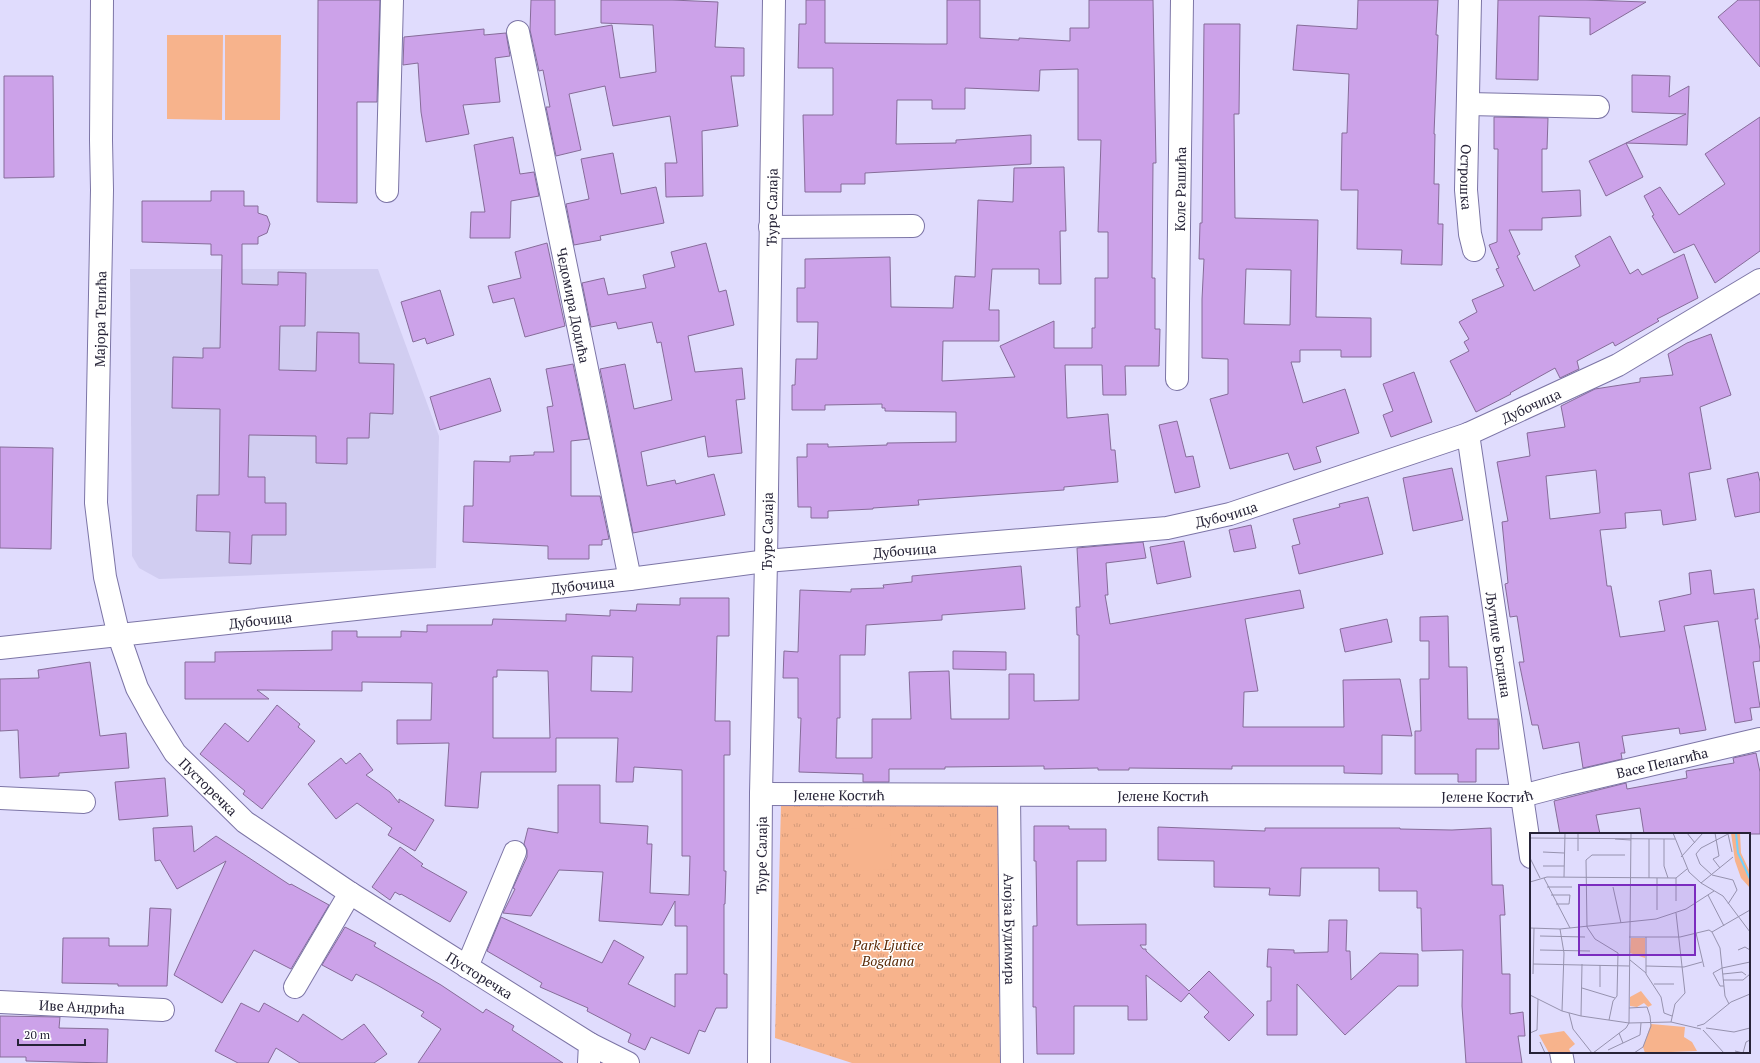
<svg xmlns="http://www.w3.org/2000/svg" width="1760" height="1063" viewBox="0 0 1760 1063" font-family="'PT Serif',serif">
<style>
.built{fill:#d1cdf1}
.park{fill:url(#park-tufts)}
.garden{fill:#f7b38c}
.building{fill:#cca2e9;stroke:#866c99;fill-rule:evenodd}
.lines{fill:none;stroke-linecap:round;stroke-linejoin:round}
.minor-casing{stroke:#7c75a6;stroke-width:24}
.minor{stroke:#fff;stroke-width:22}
.labels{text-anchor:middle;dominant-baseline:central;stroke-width:3;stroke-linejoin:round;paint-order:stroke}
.street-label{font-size:14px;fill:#262337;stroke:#fff}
.park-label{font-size:14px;font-style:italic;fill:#582805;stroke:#fff}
.inset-river{fill:none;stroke:#73d1fd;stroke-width:2}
.inset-road{fill:none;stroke:#9692ae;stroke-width:1}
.view{fill:#7b2cbf;fill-opacity:0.15;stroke:#7b2cbf;stroke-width:2}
.inset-edge{fill:none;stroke:#262337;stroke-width:2}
</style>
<defs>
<pattern id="park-tufts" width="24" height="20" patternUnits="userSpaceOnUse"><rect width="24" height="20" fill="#f7b38c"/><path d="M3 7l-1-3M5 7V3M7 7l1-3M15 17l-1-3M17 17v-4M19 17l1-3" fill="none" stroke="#d49a79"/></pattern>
</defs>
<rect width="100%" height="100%" fill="#e0dcfd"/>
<path class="built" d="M130,269h248l61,167 -3,132 -277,11 -20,-11 -7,-12z"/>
<path class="park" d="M781,805h217l2,258h-148l-77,-25z"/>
<path class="garden" d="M167,35h56l-1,85 -55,-1z
M225,35h56l-1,85h-55z
M851,828l39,1 2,40 -41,2z"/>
<path class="building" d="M318,0h62l-3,102h-20v101l-40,-1z
M531,0h24v35l57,-10 8,53 36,-6 -3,-47 -52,-2v-23h71l46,2 -3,45 29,1v28h-13l7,50 -36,5 1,65 -37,1 -1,-34h12l-7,-47 -57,10 -8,-40 -36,8 12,56 -25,6 -10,-49h4l-7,-37 -4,1 -9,-41z
M806,0h19v43l101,1h21v-44h33v38l39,2v-2l51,3v-13h19v-28h64l3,163h-3l-1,115h3v51h5l-1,37h-34l1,29h-23l-1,-30h-37l2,53 41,-4 3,36h4l3,32 -54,5v3l-146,10 1,5 -46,3v1l-45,2v7h-17v-11h-13l-1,-50h10v-13h21v3l59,-2v-2l69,-1v-30l-71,-1v-3h-3v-4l-57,1v5h-33v-25h3l1,-26h21l1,-37h-21v-34h8v-29l85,-2 1,50 62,1 2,-32 20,1 3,-77 35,2 1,-34 50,-1 2,64h-6l1,53h-22v-15h-47l-3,41h10v31h-56l-1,40 73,-4 -15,-31 54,-25v27h38v-20h3v-50h13v-46h-10l3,-92h-23v-71l-38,1 -1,21 -74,-3v21h-33v-9h-35l-1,44 60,-1v-3l75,-5v29l-166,9v11h-24v8h-36l-2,-77h30v-47h-35l1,-44h7z
M1358,0h80l-2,35h2l-4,99h1l-1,50h5l-1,40h5l-1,41 -41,-1 1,-14 -45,-1 1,-59h-17l1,-57h5l2,-59 -56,-4 4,-45 60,4z
M1498,0h88l60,2 -56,33v-17l-51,-2 -1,64 -42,-1z
M1738,0h22v67l-42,-50z
M1204,24h36l-1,90h-5l1,104 83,2 -2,97 55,1v39h-30v-7h-41v12h-9l12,41 42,-14 14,44 -43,14 5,15 -27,8 -6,-17 -58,16 -20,-70 18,-5v-35l-26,-1v-59l2,-40h-5l1,-36h2zM1246,269l45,1 -1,55 -46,-1z
M484,29v6l22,-2 4,23 -15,2 5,44 -37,3 6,29 -43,8 -5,-30 -3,-49 -15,2 1,-28z
M1632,75l38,1 -1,21 20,-11 -2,59 -61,-2 17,34 -37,19 -17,-35 97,-47 -54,-2z
M4,76h49l1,101 -50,1z
M1494,117l54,1 -1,31h-5v43l38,-2 1,26 -39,2v12h-33l11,24 -3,2 17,35 46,-25 -5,-10 35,-20 20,38 8,-5 4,6 42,-21 14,44 -41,21 2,2 -44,25 -2,-4 -36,19 2,8 -19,9 -5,-10 -45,25 1,1 -35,18 -26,-51 19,-10 -5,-9 5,-3 -10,-17 18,-10 -5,-12 32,-14 -8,-17 3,-1 -10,-23 8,-3 1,-93h-4z
M1760,117v134l-45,32 -21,-39 -20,9 -22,-37 2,-1 -10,-19 16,-9 19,28 46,-31 -20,-30z
M513,137l7,37 14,-2 5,24 -28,5 -1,37h-40l1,-26h14l-11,-67z
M613,153l8,41 35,-7 8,36 -64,13 1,4 -27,5 -8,-41 23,-5 -8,-40z
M211,191h33v15h14v7l9,3 3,8 -3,9 -9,4v7h-16v40l36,1v-13l28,1 -1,53h-25l-1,44 37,1 1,-39 42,1v30l35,1 -1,50 -23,-1 -1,25h-22v26l-31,-1v-27l-67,-1 -1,42h17v26h21v32h-34l-1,29 -22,-1 1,-31 -34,-1 1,-36h22l1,-86 -48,-1 1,-51 30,1v-10h17l2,-93h-11v-11l-69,-2v-41h69z
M547,243l18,83 -40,11 -11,-39 -21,5 -5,-17 33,-8 -6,-26z
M706,243l13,49 7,-2 8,35 -46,11 7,36 47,-4 3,31 -9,1 6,53 -34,4 -3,-21 -64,16 6,34 28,-6 1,4 38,-10 11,41 -92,18 -33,-164 25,-5 9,45 38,-9 -11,-58 -4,1 -5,-21 -34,7 -2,-7 -25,5 -9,-44 22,-5 4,17 38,-7 -3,-13 32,-8 -4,-15z
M440,290l14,45 -27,9 -2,-6 -12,4 -12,-40z
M1711,334l20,61 -31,12 11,62 -22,4 7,47 -33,5 -2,-15 -36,3 1,15 -26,2 7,56h4l9,51 45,-6 -6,-30 32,-7 -2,-21 22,-3 3,24 40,-5 4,30h-3l5,31v11l-7,1 7,45 -10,1 2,12 -17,3 -17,-102 -34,5 22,104 -26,4 -1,-6 -57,8 3,17h-4l1,6 -39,9 -4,-26 -36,7 -5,-24h-6l-13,-63h5l-7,-46 -7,1 -5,-33 3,-1 -6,-61 6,-1 -11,-59 33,-6 -3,-23 38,-6 -4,-21 34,-17 45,-7v-4l33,-3 -5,-21 19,-11zM1596,470l4,43 -50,6 -4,-43z
M573,364l16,75 -18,2v55h29l9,43 -7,1v5h-13v14h-41v-13l-85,-4 1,-36h9l1,-45 36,1v-6l24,-1v-3h20l-7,-45 6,-1 -7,-37z
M1414,372l18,50 -41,15 -8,-22 10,-4 -10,-27z
M490,378l11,33 -61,19 -10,-33z
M1177,421l9,36 7,-1 7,31 -25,6 -16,-68z
M0,447l53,1 -2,101 -51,-1z
M1452,468l11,52 -50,11 -10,-53z
M1758,472l2,10v30l-25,5 -8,-38z
M1368,497l15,57 -84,20 -7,-28 8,-2 -7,-25 47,-12 -1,-3z
M1251,525l5,23 -22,4 -5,-22z
M1184,541l7,36 -34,7 -7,-37z
M1143,542l3,16 -40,5 2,32h-3l5,29 190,-34 4,18 -59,11 13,72 -14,1 -1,35h101l-1,-47 57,-1 12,57 -30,-1v39l-38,-1v-7h-112v3l-103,-1v2h-31v-2l-54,1v-3l-99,1v2h-56v13h-26v-8l-64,-2 2,-54h-3v-40h-15l1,-27 14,1 2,-62 51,2v-3l33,-1 -1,-3 29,-3v-6l109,-10 4,43 -83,6v5l-76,5 -1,30h-25v63h-3l-1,40h36v-39h39l-2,-47 40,-1 2,48h58v-45h25v27l45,-1v-65h-2l-1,-28h4l-3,-59z
M680,598h49v38h-12l-2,85h15v34h-6v116h2l-1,33h-1v70h3v34h-11l-11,24 -6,-2 -10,24 -38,-17 -6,13 -17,-8 3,-8 -44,-23 1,-3 -48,-21 2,-4 -55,-32 14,-34 101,46 12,-23 30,17 -16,27 47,23v-33h12v-48h-12v-25l-13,24 -63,-4 4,-49 -44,-2 -28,46 -28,-3 12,-24 -2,-1 14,-31v-7l-3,-6 4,-16 30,5v-48h42v38l48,3 -1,18h5l-2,49 39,2 1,-39h-8v-86l-48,-3 -1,15h-17l2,-44h-62v34h-75l-3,36 -33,-2 4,-63 -52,1v-24h34l1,-37 -70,-1v9l-105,-1 12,9h-84v-37h30v-10l117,-2v-19h25v6h44v-6l26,1v-7h65l1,-6 73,2v-7l44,2v-6l26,1 1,-7 43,1zM592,656l41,1 -1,35 -41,-1zM497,670l51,1 2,67h-57v-61h4z
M1448,616l1,51h18l1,52h30l1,30h-23v33h-18v-8h-43v-43h6l-1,-52h9v-38h-9v-24z
M1387,619l5,23 -47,10 -5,-23z
M953,651l53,1v18l-53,-1z
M90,662l10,74 26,-3 3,35 -70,5v3l-39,2 -2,-48 -18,1v-52l39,-1 -1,-8z
M277,705l23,19 -2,3 17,14 -53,68 -19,-15 2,-3 -45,-37 25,-31 23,19z
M360,753l13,17 -7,5 24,17 9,11v-4l35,21 -19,31 -27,-16 4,-7 -35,-25 -21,16 -28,-35 33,-26 5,6z
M1756,753l4,19v62h-116l-4,-26 -44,7 4,19h-40l-6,-33 72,-18 1,6 60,-11 -1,-7 48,-8 -1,-5z
M165,778l3,38 -49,4 -4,-38z
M192,826l2,26 22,-16 74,49 1,-1 38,21 -38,64 -37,-19 -32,53 -48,-28 52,-114 -49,28 -17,-29 -5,1 -2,-33z
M1034,826h35v3h37v32h-29v64l69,-1v21h-6l3,4h3v2l43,40 20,-20 45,44 -25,26 -25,-24 5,-5 -20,-19 -8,9 -35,-27 1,45h-19v-14h-54v48h-37l-1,-47h-3v-81h4l-1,-65h-2z
M1158,827l107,4v-3h135v1l52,1 39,-2 1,57h11l2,30h-5l2,59h8v40l13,-2 2,24h-7l4,27h-56l-4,-57 1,-56 -41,1 -1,-43h-4v-17h-38v-23h-78l-1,28 -31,-1 1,-7 -56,-1v-26l-56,-1z
M400,847l23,17 -2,2 46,26 -17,30 -49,-28 -1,1 -5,-3 -5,8 -18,-13z
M150,908l21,1 -4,77h-49v-2l-56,-1 1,-45h46v8h39z
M1329,920h18l-1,31h4l1,29 29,-27 38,1v32h-20l-53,49 -48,-51v51h-30v-34h4v-34h-4l1,-18 26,1v3l34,-1z
M345,927l31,16 -2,3 67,39 42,28 3,-4 28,17 -2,4 51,33h-145l23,-34 -20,-13 3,-4 -47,-27 -21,-11 -4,7 -30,-16z
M241,1003l18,9 5,-9 34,19 5,-8 39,26 22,-16 23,30 -13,9h-74l-24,-15 -8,15h-30l-23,-12z
M0,1016l60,1 -1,11 49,1 -1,34 -81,-2v-4h-26z"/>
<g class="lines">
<defs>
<g id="minor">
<path id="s1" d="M102,0l-1,140 1,50 -6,313 9,74 14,59 18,52 17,31 21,34 70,69 105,71 240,151 -1,19"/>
<path id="s2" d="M1470,0l-4,190 4,44 4,16"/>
<path id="s3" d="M518,32l112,547"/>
<path d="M1468,104l130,3"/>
<path d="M387,191l5,-191"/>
<path d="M770,227l143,-1"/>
<path id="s4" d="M1177,379l5,-379"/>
<path id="s5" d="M1468,434l63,423"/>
<path id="s6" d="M0,648l630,-69 136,-18 401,-33 63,-14 238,-80 150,-69 142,-85"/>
<path id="s7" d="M761,794l761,2 42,-11 196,-46"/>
<path id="s8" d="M1009,796l3,267"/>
<path d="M0,798l84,4"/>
<path d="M467,967l48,-115"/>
<path d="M295,987l55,-94"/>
<path id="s9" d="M0,1002l163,8"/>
<path d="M590,1044l38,19"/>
<path d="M1561,1052l2,11"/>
<path id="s10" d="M759,1063l2,-269 5,-233 8,-561"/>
</g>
</defs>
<use href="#minor" class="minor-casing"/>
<use href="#minor" class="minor"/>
</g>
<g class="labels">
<g class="street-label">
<text stroke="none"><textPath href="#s2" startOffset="177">Острошка</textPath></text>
<text stroke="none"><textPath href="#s4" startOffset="190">Коле Рашића</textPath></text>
<text stroke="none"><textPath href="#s10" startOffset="856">Ђуре Салаја</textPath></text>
<text stroke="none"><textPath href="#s3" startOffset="279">Чедомира Додића</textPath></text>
<text transform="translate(100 319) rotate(-89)">Мајора Тепића</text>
<text stroke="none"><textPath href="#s6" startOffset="1558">Дубочица</textPath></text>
<text stroke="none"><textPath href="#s6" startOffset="1234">Дубочица</textPath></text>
<text stroke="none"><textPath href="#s10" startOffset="532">Ђуре Салаја</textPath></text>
<text stroke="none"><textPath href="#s6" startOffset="910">Дубочица</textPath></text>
<text stroke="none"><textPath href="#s6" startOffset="586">Дубочица</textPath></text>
<text stroke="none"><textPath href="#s6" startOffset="262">Дубочица</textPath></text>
<text stroke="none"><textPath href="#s5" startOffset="213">Љутице Богдана</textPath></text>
<text stroke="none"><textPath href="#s7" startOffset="905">Васе Пелагића</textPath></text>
<text stroke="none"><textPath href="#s1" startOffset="816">Пусторечка</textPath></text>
<text stroke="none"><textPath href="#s7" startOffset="726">Јелене Костић</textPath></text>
<text stroke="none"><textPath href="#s7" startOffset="78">Јелене Костић</textPath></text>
<text stroke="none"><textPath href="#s7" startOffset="402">Јелене Костић</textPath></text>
<text stroke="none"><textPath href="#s10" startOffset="208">Ђуре Салаја</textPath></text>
<text stroke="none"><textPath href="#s8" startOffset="133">Алојза Будимира</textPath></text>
<text stroke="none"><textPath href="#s1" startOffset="1147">Пусторечка</textPath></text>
<text stroke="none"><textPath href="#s9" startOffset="82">Иве Андрића</textPath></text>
</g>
<g class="park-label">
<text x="888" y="944">Park Ljutice<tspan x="888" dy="16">Bogdana</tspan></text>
</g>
</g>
<g transform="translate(1530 833)">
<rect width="220" height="220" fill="#e0dcfd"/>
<path d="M201,0h9l1,20 9,19v16l-9,-10 -6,-17zM34,198l11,13 -6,5 2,4h-22l-10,-18z" fill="#f7b38c"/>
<path d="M111,158l11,14 -4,2 -4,-4 -7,4 -7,-1v-9z" fill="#f7b38c"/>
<path d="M101,105h14v20l-15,-5zM121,191l34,3 -1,10 8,5 5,9 -52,2 -2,-6z" fill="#f7b38c"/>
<path d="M31,208l8,12h-19l-2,-3z" fill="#f7b38c"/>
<path class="inset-river" d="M206,0l2,20 12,26"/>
<path class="inset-road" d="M143,0l16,39 12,11 22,13 27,36M157,0l8,10M185,0l4,23 -6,3 7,9M0,5l145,1M85,6l16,1M134,6v27l4,12M48,18v-18M13,19l21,1M151,24l22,-24M0,25l10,20M13,33h21M34,44l1,-44M14,45l26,50M119,45v-39M146,45v23M0,49l17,-5 129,1 11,-9M171,50l32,-26M17,54h25M83,54l8,36M21,62h19l-1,9h-13M178,62l16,31M198,71l9,-14 -4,-10 -21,-5 -12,-11 -4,-10 5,-6 27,-14 4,18M127,77v-32M0,95l30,1 96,-10 30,-10 28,-18M30,96l4,24 -2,58M182,99l8,16 5,48 4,8M166,100l8,34M10,103l45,1M99,104h51l29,-7 3,2 38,-22M116,104v37l15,23 3,16 8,3M10,117l50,1M208,117l7,-3 5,3M100,127l16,13M3,131l96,2M116,133l38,1 18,-5M3,141l1,-46M193,141l19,-2 4,3M193,147h20l7,-6M124,151h20M194,153h-4l-7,-13 9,-5 28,-6M70,154v-22M52,155l33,10M0,162l32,16 19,5 48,7 42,-1 30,7M99,175l18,-1 3,9 1,10 -8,21 -9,6M39,180l4,16 19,24M51,183l1,-52M79,187l4,-19 4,-5 1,-43 -23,-14 -8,-12 -1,-67 6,-5h33M141,189l4,-18 10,-11 -9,-80M99,190l2,-190M167,193l7,-2 27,-22 19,-8M176,195l28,4 16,-4M173,197l21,23M0,200l7,-3 1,-31M10,209l5,11M93,210l17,-8 1,-12M78,217l15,-7 -4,-10M205,218l8,2 3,-11 4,-2M63,220l33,-25 3,-5M140,220h30"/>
<path class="view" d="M49,52h116v70h-116z"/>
<rect width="220" height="220" class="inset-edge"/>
</g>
<path d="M18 1039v6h67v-6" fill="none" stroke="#262337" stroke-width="2"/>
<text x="24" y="1039" font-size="12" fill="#262337" stroke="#ffffff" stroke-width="3" paint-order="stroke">20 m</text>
</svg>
